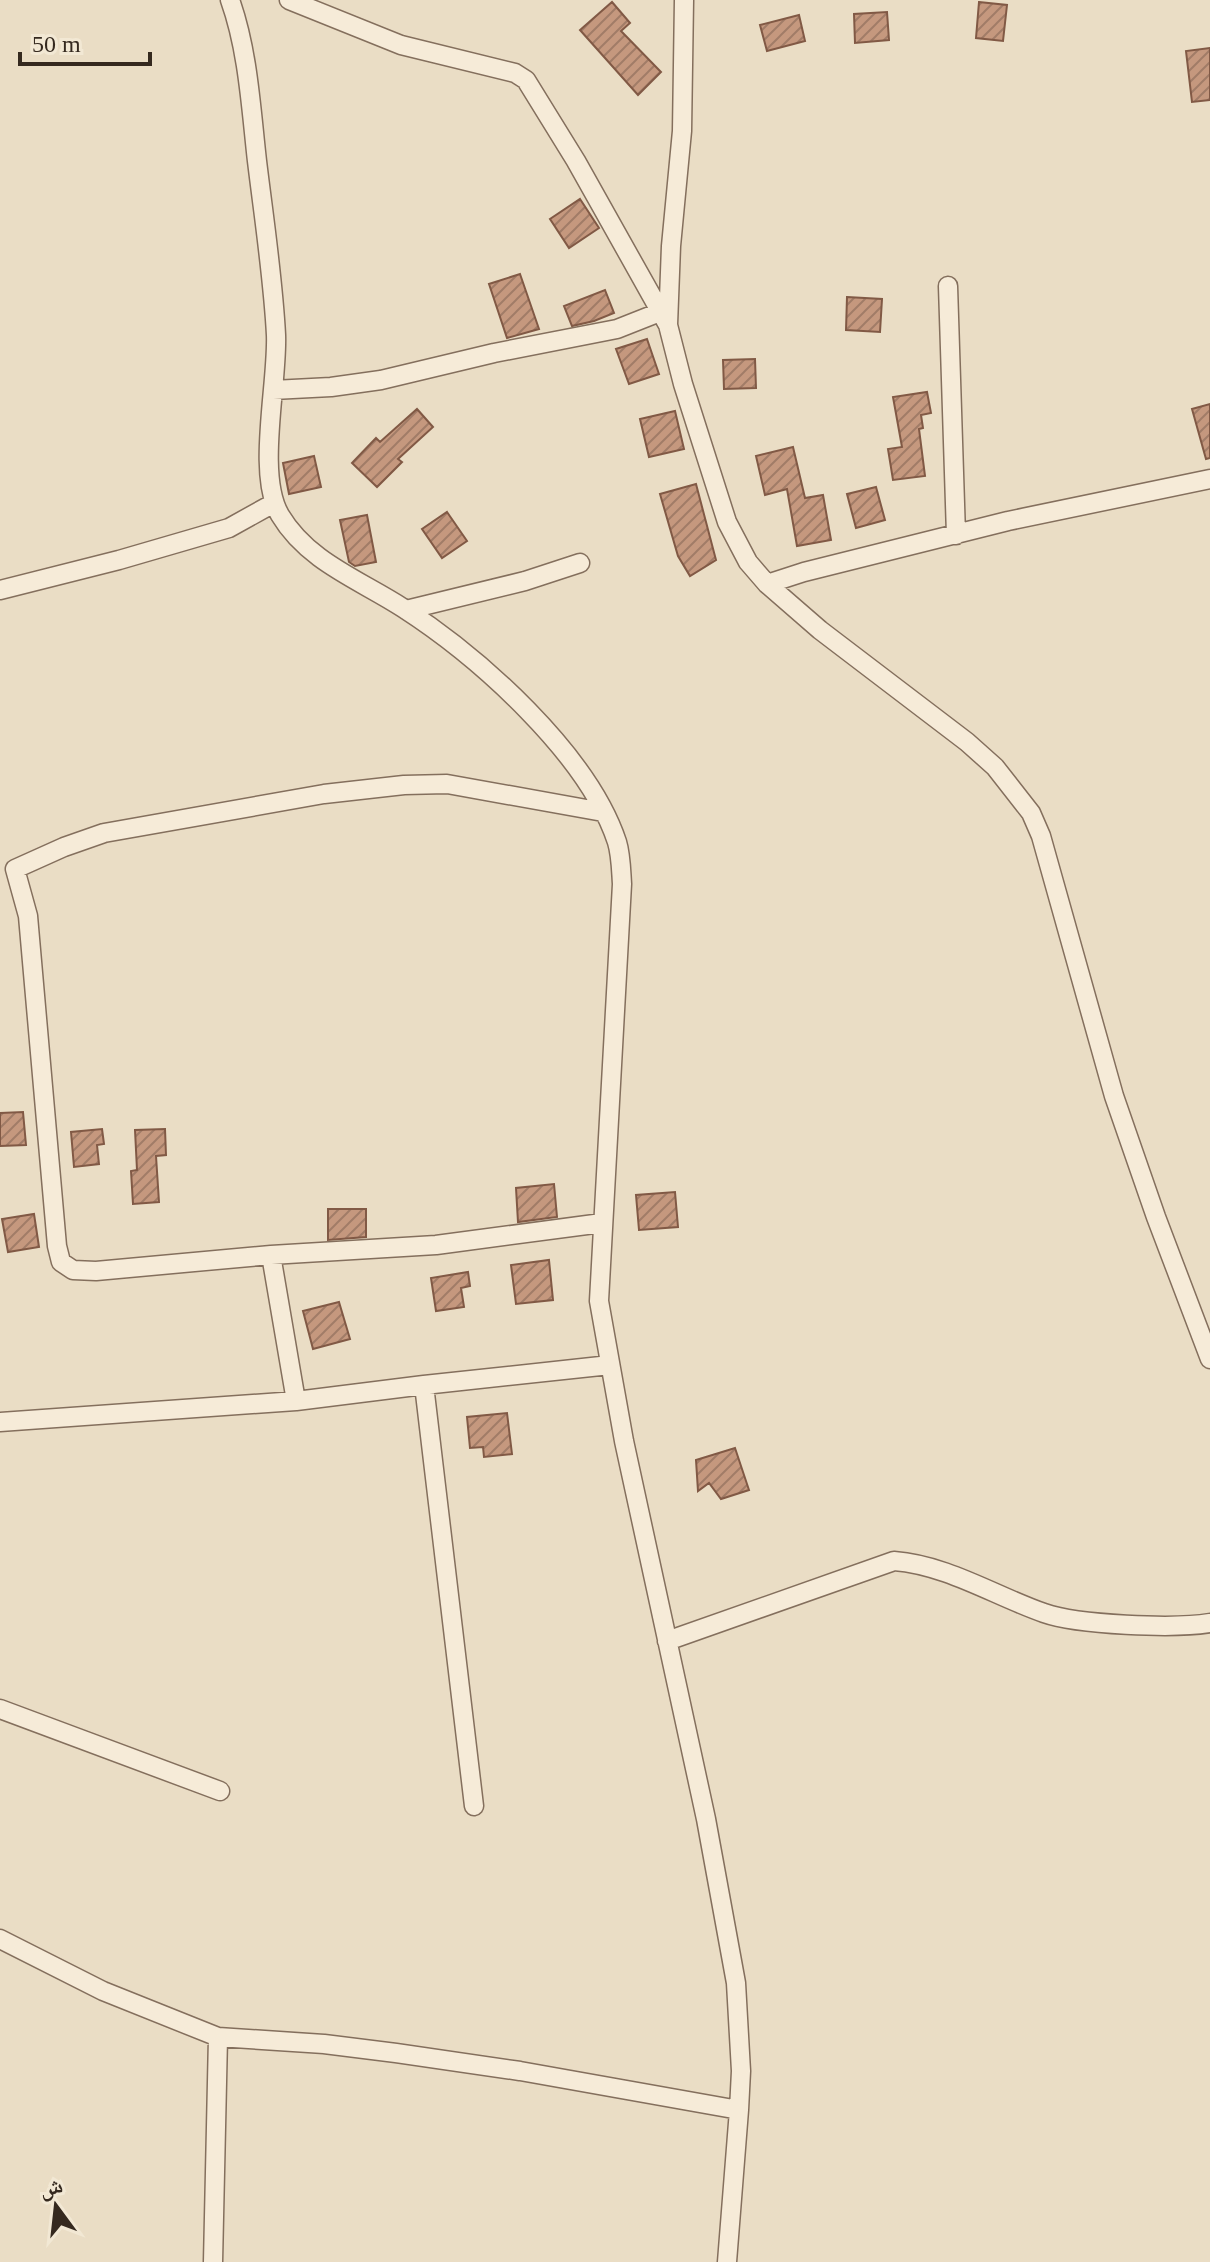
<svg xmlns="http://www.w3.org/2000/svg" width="1210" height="2262" viewBox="0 0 1210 2262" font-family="'Times New Roman','Noto Naskh Arabic',serif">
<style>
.building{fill:url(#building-hatch);stroke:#815945;stroke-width:2}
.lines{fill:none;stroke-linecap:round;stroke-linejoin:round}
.minor-casing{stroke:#846f5d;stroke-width:21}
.minor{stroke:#f6ebd8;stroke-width:18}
</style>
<defs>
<pattern id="building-hatch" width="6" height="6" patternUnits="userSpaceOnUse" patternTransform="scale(2)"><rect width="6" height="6" fill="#c5987e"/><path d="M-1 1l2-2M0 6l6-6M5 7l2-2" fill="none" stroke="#a17c67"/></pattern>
</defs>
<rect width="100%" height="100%" fill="#eaddc5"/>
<path class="building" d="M612,2l18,21 -9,8 40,41 -23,23 -58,-65z
M979,2l28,3 -4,36 -27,-3z
M887,12l2,28 -34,3 -1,-29z
M799,15l6,26 -38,10 -7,-26z
M1210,48v52l-18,2 -6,-51z
M580,199l19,29 -30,20 -19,-29z
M520,274l19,55 -32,9 -18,-54z
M605,290l9,23 -20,8 -22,5 -8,-20z
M847,297l35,2 -2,33 -34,-2z
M647,339l12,35 -30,10 -13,-35z
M755,359l1,29 -32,1 -1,-29z
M927,392l4,21 -10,2 2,13 -4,1 6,47 -32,4 -5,-31 14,-2 -9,-50z
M1210,404v54l-4,1 -14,-50z
M417,409l16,18 -35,32 4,3 -25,25 -25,-24 24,-25 4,4z
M675,411l9,38 -35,8 -9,-38z
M793,447l12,51 18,-3 8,45 -34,6 -10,-57 -22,6 -9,-39z
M314,456l7,31 -32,7 -6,-31z
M696,484l20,76 -26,16 -12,-20 -18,-62z
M876,487l9,33 -29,8 -9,-34z
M447,512l20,29 -25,17 -20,-29z
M367,515l9,47 -21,4 -6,-4 -9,-42z
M23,1112l3,33 -26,1v-33z
M102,1129l2,15 -7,1 2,19 -25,3 -3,-35z
M165,1129l1,26 -10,1 3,46 -26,2 -2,-33 6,-1 -2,-40z
M554,1184l3,33 -39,5 -2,-34z
M675,1192l3,35 -39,3 -3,-35z
M328,1209h38v28l-38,3z
M34,1214l5,33 -31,5 -6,-33z
M549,1260l4,40 -37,4 -5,-39z
M468,1272l2,14 -9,2 3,19 -28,4 -5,-33z
M339,1302l11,37 -37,10 -10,-38z
M507,1413l5,41 -28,3 -1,-10 -13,1 -3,-31z
M735,1448l14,42 -28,9 -12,-16 -11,8 -2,-31z"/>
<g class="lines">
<defs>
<path id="minor" d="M289,0l112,45 114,28 11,7 50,81 92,164
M684,0l-2,131 -11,115 -3,79 15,59 44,138 21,40 19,22 53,46 147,112 28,25 36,46 10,23 73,260 42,121 54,142
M948,286l8,249
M273,390l58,-3 50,-7 113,-27 123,-24 43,-17
M767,584l37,-12 204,-51 202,-42
M0,590l119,-30 110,-32 45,-25
M406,610l119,-29 55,-18
M602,1223l-166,22 -165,10 -175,16 -23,-1 -12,-8 -4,-16 -29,-330 -13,-47 49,-22 40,-14 220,-39 80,-9 43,-1 156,28
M271,1255l25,146
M424,1385l186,-20
M0,1422l296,-21 128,-16 50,421
M667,1641l227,-80c53,4 101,35 150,52 34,12 130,16 166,10
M0,1709l220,82
M0,1939l103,52 115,46 106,7 72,9 124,18 219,39 2,-39 -5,-88 -30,-164 -82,-378 -25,-140 23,-417c-1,-15 -1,-29 -5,-42 -29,-88 -138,-185 -214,-234 -43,-28 -95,-46 -123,-93 -24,-41 -2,-132 -4,-180 -3,-58 -12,-116 -19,-174 -6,-53 -9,-111 -27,-161
M213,2262l5,-225
M727,2262l12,-152"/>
</defs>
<use href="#minor" class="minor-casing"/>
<use href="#minor" class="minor"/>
</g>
<g transform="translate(56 2206) rotate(345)" stroke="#f2e8d4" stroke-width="6" paint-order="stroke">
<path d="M0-6L14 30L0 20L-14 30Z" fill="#35291f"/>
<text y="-12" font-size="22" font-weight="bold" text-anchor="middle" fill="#35291f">ش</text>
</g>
<path d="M20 52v12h130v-12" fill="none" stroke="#35291f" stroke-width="4"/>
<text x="32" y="52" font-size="24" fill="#35291f" stroke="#f2e8d4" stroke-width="6" paint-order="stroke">50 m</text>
</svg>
